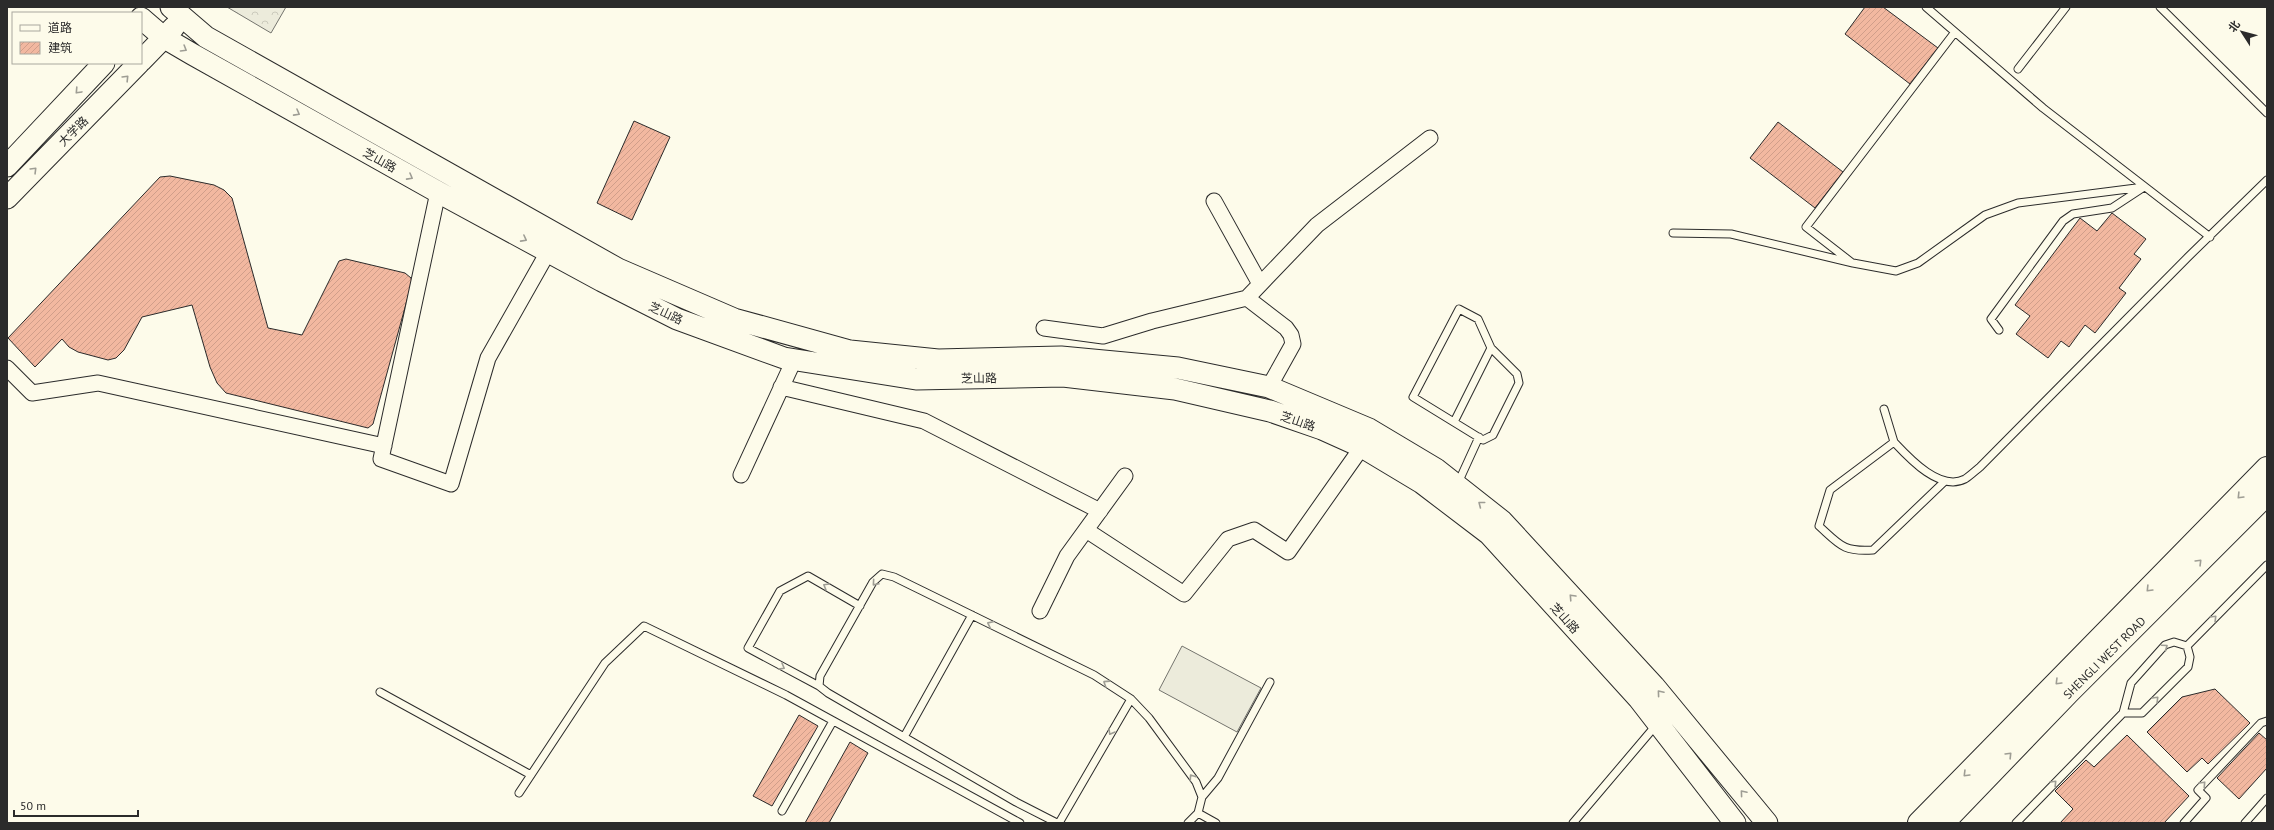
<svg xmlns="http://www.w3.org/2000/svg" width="2274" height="830" viewBox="0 0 2274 830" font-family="'PT Sans','Noto Sans SC',sans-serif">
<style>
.grass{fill:#ecebdb;stroke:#74746e}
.park{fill:url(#park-crowns);stroke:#74746e}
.building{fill:url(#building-hatch);stroke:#2b2b2b}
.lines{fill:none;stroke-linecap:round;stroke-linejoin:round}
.lane-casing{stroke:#2b2b2b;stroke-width:9}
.street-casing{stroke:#2b2b2b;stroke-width:17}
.secondary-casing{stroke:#2b2b2b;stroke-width:23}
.primary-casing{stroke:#2b2b2b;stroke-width:24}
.lane{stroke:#fdfbea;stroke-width:7}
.street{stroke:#fdfbea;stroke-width:15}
.secondary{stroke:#fdfbea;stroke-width:21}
.primary{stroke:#fdfbea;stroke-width:22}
.oneway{stroke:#9e9d94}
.labels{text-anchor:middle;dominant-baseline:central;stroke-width:3;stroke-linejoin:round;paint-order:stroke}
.street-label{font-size:12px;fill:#2b2b2b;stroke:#fdfbea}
</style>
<defs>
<pattern id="park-crowns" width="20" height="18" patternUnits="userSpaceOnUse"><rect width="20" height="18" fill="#ecebdb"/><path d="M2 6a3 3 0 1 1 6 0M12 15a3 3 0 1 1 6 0" fill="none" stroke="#cbcabc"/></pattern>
<pattern id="building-hatch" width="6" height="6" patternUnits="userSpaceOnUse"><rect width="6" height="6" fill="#f2b8a0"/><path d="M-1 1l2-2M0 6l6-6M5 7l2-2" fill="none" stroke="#d09e8a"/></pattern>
</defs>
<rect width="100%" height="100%" fill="#fdfbea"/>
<path class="grass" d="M1182,646l79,42 -24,44 -78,-42z"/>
<path class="park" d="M227,7h59l-15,26z"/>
<path class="building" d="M1865,7h18l55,41 -28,36 -65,-50z
M634,121l36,16 -38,83 -35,-17z
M1778,122l65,50 -28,36 -65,-50z
M170,176l44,9 10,5 8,8 36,130 34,7 37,-74 7,-2 59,14 6,5 1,4 -39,142 -5,4 -142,-35 -9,-10 -7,-16 -18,-62 -50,12 -18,33 -8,8 -8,2 -30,-8 -9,-5 -7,-8 -27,28 -27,-29 152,-161z
M2112,213l34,26 -12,15 7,5 -22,29 7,5 -31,40 -10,-8 -16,22 -8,-6 -13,17 -32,-24 14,-18 -15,-11 65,-87 17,13z
M2215,689l35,34 -42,41 -6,-6 -15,14 -40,-40 35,-35z
M799,715l19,11 -46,80 -19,-10z
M2259,733l8,7v28l-28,31 -22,-21z
M2127,735l62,61 -25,27h-104l13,-14 -18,-18 31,-31 8,7z
M850,742l18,11 -39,70h-24z"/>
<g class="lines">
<defs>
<path id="lane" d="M1926,7l117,101 167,129
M2160,7l107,106
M2018,69l48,-62
M1673,233l58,1 122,29 43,8 22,-8 67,-48 33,-12 126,-16
M1851,262l-45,-35 149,-195
M1459,309l19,10 13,29 26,26 2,9 -26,52 -10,5 -70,-43z
M1999,330l-8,-11 72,-98 10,-7 39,-6 32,-21
M1884,409l10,33
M1454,422l37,-74
M1945,481l-72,69c-30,2 -33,-5 -54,-24l11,-36 64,-48c15,16 46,50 71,37 5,-3 10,-8 15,-12l208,-210 79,-77
M1458,483l21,-46
M2187,646l80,-81
M819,686l-71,-38 32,-57 28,-15 52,30
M380,692l151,83
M2123,713h19l46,-46 2,-10 -3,-11
M904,737l68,-122
M519,793l86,-130 39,-37 142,69 234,128
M1202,797l16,-19 52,-96
M782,811l51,-90
M1198,813l18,10
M1057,823l-41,-21 -188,-109 -9,-7 1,-10 53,-94 9,-8 12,3 200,98 37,24 18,19 47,64 6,15 -4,16 -10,10
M1059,823l72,-124
M1573,823l84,-99
M2016,823l107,-110 8,-30 34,-38 9,-3 13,4
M2184,823l22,-25 -8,-8 63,-67 6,-2
M2245,823l22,-25"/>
<path id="street" d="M438,192l-57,267 70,25 37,-126 60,-106
M1214,201l46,83
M1247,298l39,30 5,7 2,9 -24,43
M1044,328l59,8 49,-15 95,-23 70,-73 113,-87
M7,368l25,25 66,-10 286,63
M781,387l143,34 176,90
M741,475l53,-115
M1086,530l98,64 44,-55 26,-9 34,22 74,-105
M1040,611l27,-55 58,-80"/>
<path id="secondary" d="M171,7l35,30 412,232 116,50 116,32 88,9 123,-3 117,11 91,19 100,42 67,40 66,52 152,165 113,137
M141,18l22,19 29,17 246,138 164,89 75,38 107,39 132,21 147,-3 112,13 95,22 52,18 40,18 60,36 67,51 150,165 96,124
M141,61l33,-34
M7,166l97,-103
M7,198l132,-135"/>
<g id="primary">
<path d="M1919,823l348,-355"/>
<path id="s1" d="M1943,823l126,-131 198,-198"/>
</g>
</defs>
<use href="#lane" class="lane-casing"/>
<use href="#street" class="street-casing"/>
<use href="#secondary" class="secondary-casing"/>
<use href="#primary" class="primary-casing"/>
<use href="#lane" class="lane"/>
<use href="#street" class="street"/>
<use href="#secondary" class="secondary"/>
<use href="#primary" class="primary"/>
</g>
<defs><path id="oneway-chevron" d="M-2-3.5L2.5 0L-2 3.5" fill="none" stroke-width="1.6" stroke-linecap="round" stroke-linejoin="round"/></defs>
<g class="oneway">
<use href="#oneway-chevron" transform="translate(184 49) rotate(31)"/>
<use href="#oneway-chevron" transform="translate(126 78) rotate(-46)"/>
<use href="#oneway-chevron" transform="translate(78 91) rotate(133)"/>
<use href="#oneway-chevron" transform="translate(297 113) rotate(29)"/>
<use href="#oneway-chevron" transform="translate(34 170) rotate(-45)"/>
<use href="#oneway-chevron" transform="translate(410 177) rotate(29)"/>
<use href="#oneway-chevron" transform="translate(524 239) rotate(28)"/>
<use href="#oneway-chevron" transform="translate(2240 496) rotate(134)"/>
<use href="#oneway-chevron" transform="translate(1481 504) rotate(-142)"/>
<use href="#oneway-chevron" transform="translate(2199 562) rotate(-45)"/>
<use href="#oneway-chevron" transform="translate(875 583) rotate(131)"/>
<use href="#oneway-chevron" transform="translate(826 586) rotate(-150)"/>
<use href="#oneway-chevron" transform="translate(2149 589) rotate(134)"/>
<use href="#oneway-chevron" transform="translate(1572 597) rotate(-133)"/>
<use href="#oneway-chevron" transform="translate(2214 618) rotate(-45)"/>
<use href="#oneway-chevron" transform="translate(990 624) rotate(-154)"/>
<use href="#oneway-chevron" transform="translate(2165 647) rotate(-35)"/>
<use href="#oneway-chevron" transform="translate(782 667) rotate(29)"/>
<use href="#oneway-chevron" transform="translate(2058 682) rotate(135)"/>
<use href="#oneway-chevron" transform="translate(1106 683) rotate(-147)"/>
<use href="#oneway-chevron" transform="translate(1660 693) rotate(-130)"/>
<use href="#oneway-chevron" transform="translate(2156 699) rotate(-45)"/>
<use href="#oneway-chevron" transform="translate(1111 732) rotate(120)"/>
<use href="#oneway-chevron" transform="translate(2009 755) rotate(-46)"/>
<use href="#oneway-chevron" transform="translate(1966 774) rotate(135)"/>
<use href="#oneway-chevron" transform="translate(1192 777) rotate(-124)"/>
<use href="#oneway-chevron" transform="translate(2054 783) rotate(-46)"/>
<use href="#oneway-chevron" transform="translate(2203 784) rotate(-47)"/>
<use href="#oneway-chevron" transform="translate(1743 793) rotate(-130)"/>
</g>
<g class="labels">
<g class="street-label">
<text transform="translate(73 131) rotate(-45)">大学路</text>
<text transform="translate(380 160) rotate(29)">芝山路</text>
<text transform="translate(666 313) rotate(25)">芝山路</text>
<text transform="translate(979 378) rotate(-1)">芝山路</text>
<text transform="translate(1298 421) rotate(19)">芝山路</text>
<text transform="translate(1565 618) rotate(48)">芝山路</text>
<text stroke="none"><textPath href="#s1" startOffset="231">SHENGLI WEST ROAD</textPath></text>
</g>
</g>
<rect width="2274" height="830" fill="none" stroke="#2b2b2b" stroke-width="16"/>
<rect x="12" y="12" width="130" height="52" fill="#fdfbea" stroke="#a9a89e"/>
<rect x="20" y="25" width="20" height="6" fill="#fdfbea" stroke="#a9a89e"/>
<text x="48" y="32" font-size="12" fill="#2b2b2b">道路</text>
<rect x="20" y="42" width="20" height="12" fill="url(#building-hatch)" stroke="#a9a89e"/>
<text x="48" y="52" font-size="12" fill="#2b2b2b">建筑</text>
<g transform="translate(2242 32) rotate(306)" stroke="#fdfbea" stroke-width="3" paint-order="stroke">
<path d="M0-3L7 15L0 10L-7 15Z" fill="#2b2b2b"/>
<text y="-6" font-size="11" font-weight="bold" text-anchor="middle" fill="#2b2b2b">北</text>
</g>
<path d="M14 810v6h124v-6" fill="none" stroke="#2b2b2b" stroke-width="2"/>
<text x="20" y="810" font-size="12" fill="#2b2b2b" stroke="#fdfbea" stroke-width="3" paint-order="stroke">50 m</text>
</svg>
